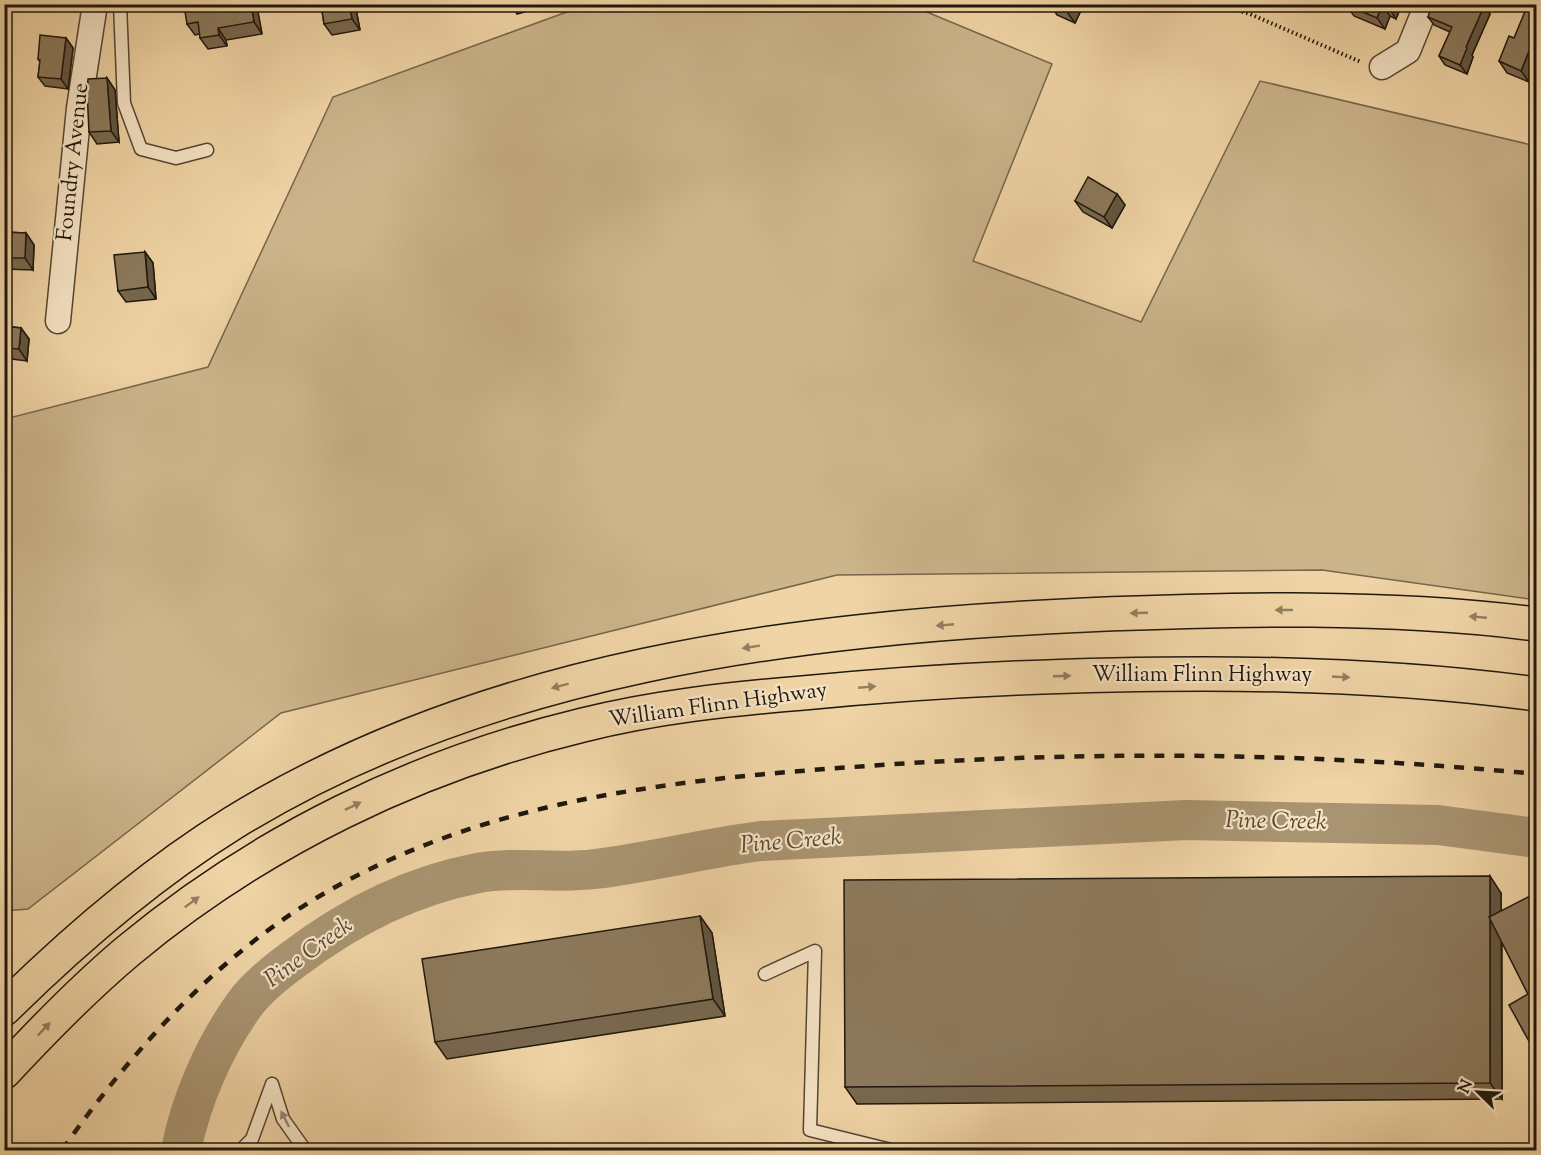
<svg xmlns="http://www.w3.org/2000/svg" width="1541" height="1155" viewBox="0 0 1541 1155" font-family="'Sorts Mill Goudy',serif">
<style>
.green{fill:#ccb48b;stroke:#76664c;stroke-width:1.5}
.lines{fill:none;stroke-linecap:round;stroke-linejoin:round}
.river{stroke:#a99471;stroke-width:40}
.service-casing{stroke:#534633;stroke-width:15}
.minor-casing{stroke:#534633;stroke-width:27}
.trunk-casing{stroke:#1f170d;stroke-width:36}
.path{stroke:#1f170d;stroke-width:4;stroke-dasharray:1.5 3;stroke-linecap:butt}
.service{stroke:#f5e3c4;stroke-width:12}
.minor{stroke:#f5e3c4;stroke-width:24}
.trunk{stroke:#f0d4a5;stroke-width:33}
.rail{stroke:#1f170d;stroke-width:4.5;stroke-dasharray:10 10;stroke-linecap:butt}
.wall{fill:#78684f;stroke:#1f170d;stroke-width:1.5}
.shaded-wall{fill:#625540;stroke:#1f170d;stroke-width:1.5}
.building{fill:#8c795c;stroke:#1f170d;stroke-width:1.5}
.oneway{fill:#927f61}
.oneway2{fill:#958772}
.labels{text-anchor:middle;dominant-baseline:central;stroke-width:4.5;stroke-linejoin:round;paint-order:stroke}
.street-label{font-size:22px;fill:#1f170d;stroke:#f5e3c4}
.water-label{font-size:24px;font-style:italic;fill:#564935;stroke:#f5e3c4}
</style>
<rect width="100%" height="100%" fill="#f0d4a5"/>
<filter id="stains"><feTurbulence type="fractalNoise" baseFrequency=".00333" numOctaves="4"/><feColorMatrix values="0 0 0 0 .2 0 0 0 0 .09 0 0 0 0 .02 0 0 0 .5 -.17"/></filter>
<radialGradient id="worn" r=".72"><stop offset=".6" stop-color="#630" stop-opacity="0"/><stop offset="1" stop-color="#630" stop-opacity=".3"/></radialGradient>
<path class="green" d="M586,5h324l142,59 -79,197 168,61 119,-241 276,65v454l-214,-30 -485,5 -556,138 -253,196 -23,2v-492l203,-52 125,-270z"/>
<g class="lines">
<path class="river" d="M181,1150c10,-50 33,-103 63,-145 13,-18 32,-33 50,-46 54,-41 116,-73 184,-86 39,-7 78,1 117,-4 56,-7 111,-21 166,-28l425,-21 252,5 98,13"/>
<defs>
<path id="service" d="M120,4l4,99 17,46 35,9 31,-8
M765,974l50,-23 -5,179 81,20
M272,1084l11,35 22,31
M241,1150l11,-11 20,-55"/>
<path id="minor" d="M1382,67l26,-16 19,-47
M58,321l21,-213 16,-104"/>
<path id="trunk" d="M4,1009c70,-69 145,-134 229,-186 253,-156 561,-195 852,-208 151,-6 302,-10 451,9
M4,1072c40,-43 80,-84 124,-121 132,-110 289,-186 455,-226 72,-18 146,-26 220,-32 72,-7 143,-12 214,-15 173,-7 348,-7 519,16"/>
</defs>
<use href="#service" class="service-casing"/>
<use href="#minor" class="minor-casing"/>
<use href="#trunk" class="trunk-casing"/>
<path class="path" d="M1216,4l34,10 111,48"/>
<use href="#service" class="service"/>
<use href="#minor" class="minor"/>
<use href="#trunk" class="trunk"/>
<path class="rail" d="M62,1150c79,-112 173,-214 298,-276 152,-77 325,-95 493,-107 227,-17 456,-15 683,7"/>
</g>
<path class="wall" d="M189,4h67l6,30 -36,6 1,6 -19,3 -8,-11v-4l-5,1 -8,-11z
M321,4h34l5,26 -28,5 -8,-11z
M511,4h41l-35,10z
M1050,4h34l-9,19 -18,-8z
M1402,4l-6,15 -6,-3 -5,13 -31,-13 -8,-11z
M1484,6l6,8 -18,41 1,2 -6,17 -22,-9 -6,-9 11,-24 -16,-7 -6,-8z
M66,38l7,10 -5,41 -23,-3 -7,-9 2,-15 -2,-3z
M1514,38l15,44 -22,-9 -8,-12z
M107,78l8,12 4,52 -22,2 -8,-12z
M1117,194l8,11 -13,23 -29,-16 -8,-11z
M4,232l22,1 8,12 -1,25 -29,-1z
M145,252l8,11 3,36 -30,3 -8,-11z
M4,326l17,2 8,11 -2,22 -23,-3z
M1501,893v17l27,84 -26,-52v157l-645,5 -12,-17z
M700,916l12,17 13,83 -278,43 -12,-17z"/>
<path class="shaded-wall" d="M251,4h5l1,2 5,28 -8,-12z
M349,4h6l5,26 -8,-11z
M1071,4h13l-9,19 -8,-11z
M1389,4h13l-6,15 -8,-12z
M1382,5l8,11 -5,13 -8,-11z
M1484,6l6,8 -18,41 1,2 -6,17 -7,-9 6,-18z
M218,28l8,12 1,6 -8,-11z
M1536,34v31l-7,17 -8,-11z
M66,38l7,10 -5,41 -7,-10z
M107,78l8,12 4,52 -8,-11z
M1117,194l8,11 -13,23 -8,-11z
M26,233l8,12 -1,25 -8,-12z
M145,252l8,11 3,36 -8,-12z
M21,328l8,11 -2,22 -8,-12z
M1490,876l11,17 1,206 -12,-16z
M700,916l12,17 13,83 -12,-17z"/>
<path class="building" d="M189,4h62l3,18 -36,6 1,7 -19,3 -2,-16 -11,2 -3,-19z
M321,4h28l3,15 -28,5z
M1051,4h20l-4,8z
M1389,4l-1,3 -6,-2 -5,13 -31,-13z
M1432,4h49l3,2 -18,41 1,1 -7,17 -21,-9 13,-29 -24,-10z
M1526,9l10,4v21l-15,37 -22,-10 10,-25 5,2z
M40,35l26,3 -5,41 -23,-2 2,-17 -2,-1z
M107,78l4,53 -22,1 -2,-42 1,-11z
M1088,177l29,17 -13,23 -29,-16z
M4,232l22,1 -1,25h-21z
M145,252l3,35 -30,4 -4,-36z
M4,326l17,2 -2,21 -15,-1z
M1490,876v40l-1,1 1,1v165l-645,4 -1,-207z
M1536,893v161l-27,-49 19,-11 -39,-77z
M700,916l13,83 -278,43 -13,-83z"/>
<defs><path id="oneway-solid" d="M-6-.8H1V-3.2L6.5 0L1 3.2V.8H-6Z" transform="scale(1.5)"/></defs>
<g class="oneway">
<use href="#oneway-solid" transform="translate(1284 610) rotate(-180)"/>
<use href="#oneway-solid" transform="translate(1139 613) rotate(178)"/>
<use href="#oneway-solid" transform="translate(1478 617) rotate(-175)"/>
<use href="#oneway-solid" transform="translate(945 625) rotate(175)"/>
<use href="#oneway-solid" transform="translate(751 647) rotate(171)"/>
<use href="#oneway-solid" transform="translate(1062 676) rotate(-2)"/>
<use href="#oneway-solid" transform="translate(1341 677) rotate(3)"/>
<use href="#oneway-solid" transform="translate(560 686) rotate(165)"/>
<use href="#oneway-solid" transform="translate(867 687) rotate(-5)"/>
<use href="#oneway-solid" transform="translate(353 806) rotate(-26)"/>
<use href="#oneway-solid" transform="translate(192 902) rotate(-36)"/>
<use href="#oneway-solid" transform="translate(44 1029) rotate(-46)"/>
</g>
<use class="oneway2" href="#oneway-solid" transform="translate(285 1119) rotate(-117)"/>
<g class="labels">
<g class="street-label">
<text transform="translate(74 162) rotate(-84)">Foundry Avenue</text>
<text x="1202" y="676">William Flinn Highway</text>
<text transform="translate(718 706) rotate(-8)">William Flinn Highway</text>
</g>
<g class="water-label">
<text transform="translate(1276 822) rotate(1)">Pine Creek</text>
<text transform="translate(791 842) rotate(-5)">Pine Creek</text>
<text transform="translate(309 953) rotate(-36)">Pine Creek</text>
</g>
</g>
<rect width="1541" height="1155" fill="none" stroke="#f0d4a5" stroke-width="24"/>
<rect x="6" y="6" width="1529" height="1143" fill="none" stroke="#1f170d" stroke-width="3"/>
<rect x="12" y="12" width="1517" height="1131" fill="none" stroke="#1f170d" stroke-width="1.5"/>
<g transform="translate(1478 1092) rotate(294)" stroke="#f5e3c4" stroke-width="4.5" paint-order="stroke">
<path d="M0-4.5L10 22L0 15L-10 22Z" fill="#1f170d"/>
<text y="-9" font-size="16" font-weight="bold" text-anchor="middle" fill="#1f170d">N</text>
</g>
<rect width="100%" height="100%" filter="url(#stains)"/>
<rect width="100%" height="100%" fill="url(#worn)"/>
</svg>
